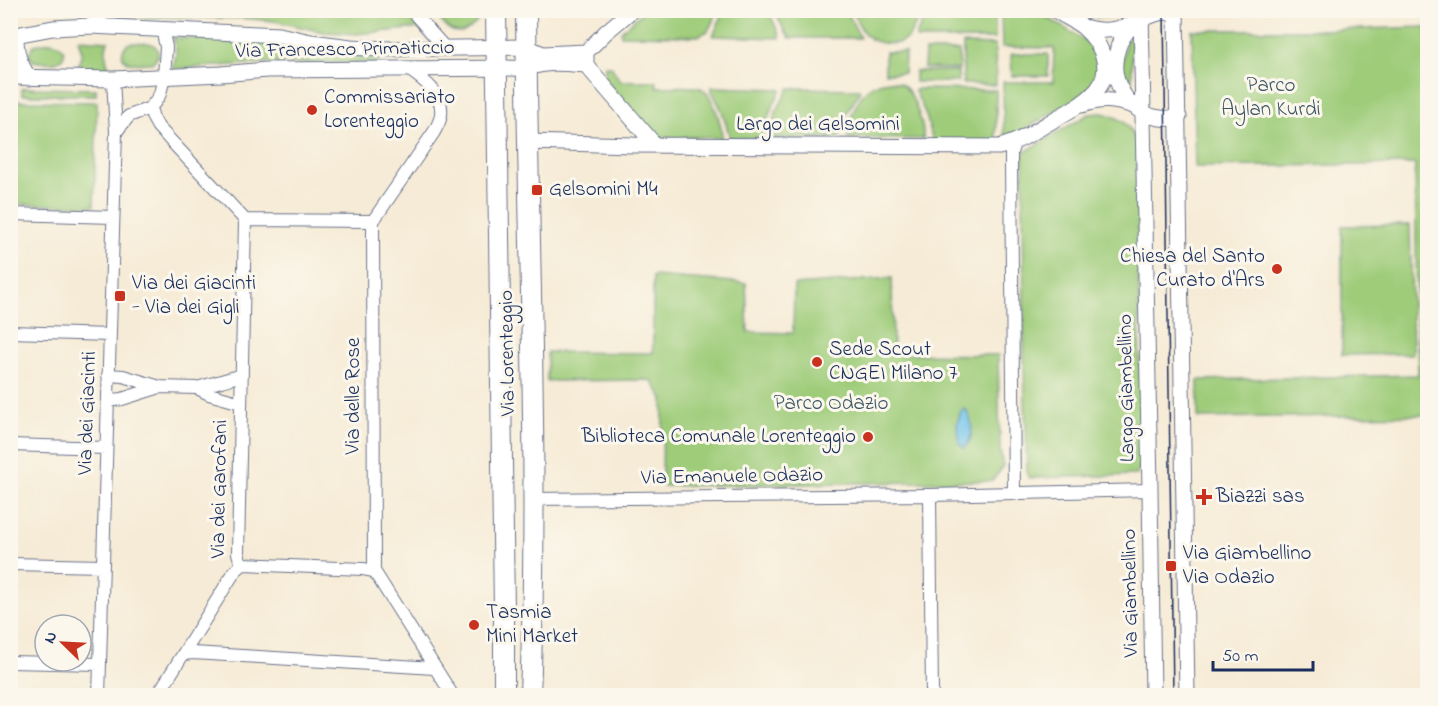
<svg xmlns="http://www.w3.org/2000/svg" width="1438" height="706" viewBox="0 0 1438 706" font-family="'Indie Flower',sans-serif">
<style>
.green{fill:#9ecc79;stroke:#5c7e6c;stroke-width:1.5}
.water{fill:#6ec3ea;stroke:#4479a4;stroke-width:1.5}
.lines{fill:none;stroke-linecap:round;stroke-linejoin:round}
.minor-casing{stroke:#687188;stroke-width:14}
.tertiary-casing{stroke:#687188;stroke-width:17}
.primary-casing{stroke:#687188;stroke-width:22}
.minor{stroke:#fff;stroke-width:12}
.tertiary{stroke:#fff;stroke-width:15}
.primary{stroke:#fff;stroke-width:20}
.tram{stroke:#1b2f5e;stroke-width:1.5}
.poi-dot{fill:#c8321e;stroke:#fbf7ec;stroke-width:2}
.labels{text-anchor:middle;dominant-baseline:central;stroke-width:6;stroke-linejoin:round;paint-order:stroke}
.street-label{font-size:21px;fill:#1b2f5e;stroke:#fbf7ec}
.park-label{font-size:21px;fill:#3c5665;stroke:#fbf7ec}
.poi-label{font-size:21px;fill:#1b2f5e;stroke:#fbf7ec;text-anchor:start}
</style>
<rect width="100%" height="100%" fill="#fbf7ec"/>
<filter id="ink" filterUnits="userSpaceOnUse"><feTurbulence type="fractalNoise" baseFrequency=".0167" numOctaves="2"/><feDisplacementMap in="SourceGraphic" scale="12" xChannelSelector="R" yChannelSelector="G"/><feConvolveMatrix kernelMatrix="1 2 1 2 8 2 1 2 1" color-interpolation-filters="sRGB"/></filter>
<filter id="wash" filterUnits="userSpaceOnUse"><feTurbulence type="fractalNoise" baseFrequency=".008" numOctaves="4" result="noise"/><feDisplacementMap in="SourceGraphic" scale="24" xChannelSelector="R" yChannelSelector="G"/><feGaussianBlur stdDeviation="1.35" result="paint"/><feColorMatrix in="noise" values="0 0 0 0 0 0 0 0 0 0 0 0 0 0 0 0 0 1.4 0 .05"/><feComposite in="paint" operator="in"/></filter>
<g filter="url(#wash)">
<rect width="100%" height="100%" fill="#f6ebd6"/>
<path class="green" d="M126,10h281l13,15 -1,3 -62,6 -34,-2 -49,-11 -34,-3 -123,-1v-2z
M481,10c-2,15 -18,28 -32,19 -6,-4 -11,-13 -16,-18z
M645,10h73v1l-10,20 -10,5 -77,-1v-4z
M768,10l12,26v2l-67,-2 11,-25z
M774,11h73l13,27h-70l-5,-7z
M853,11v-1l68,1c-4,8 -7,19 -13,26 -9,10 -32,8 -41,-1 -7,-6 -11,-17 -14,-25z
M927,11h68v28h-78l-1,-3z
M1001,11h36l52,32 10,19 -2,17 -11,13 -75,46 -7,1 -1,-57h50l1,-34 -52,-1z
M1081,11h40c-13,8 -26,8 -40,0z
M1427,27v388l-229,3v-38l220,-5 -3,-211 -220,3 -3,-137h131z
M172,38l74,1 94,17 37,1 3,2 -1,3 -3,1h-112l-93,6c6,-11 7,-20 1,-31z
M1132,38v61l-13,-18 7,-41z
M78,39l30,2c-4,10 -3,18 1,27h-31l4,-16z
M50,42c11,0 21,13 8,19 -6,3 -18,1 -25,0l-3,-4 -1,-4 5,-8z
M130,43c13,0 29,-4 28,13l-6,7c-7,0 -16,1 -22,0 -12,-4 -8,-16 0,-20z
M963,44l32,1 1,40 -33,-1z
M925,51h34v18l-35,-1z
M885,52h20l-1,21h-19z
M1011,54h37v22h-36z
M605,66h6l9,15h36l1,6c10,0 36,-2 44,1 12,6 20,35 21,48l-1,2 -36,-1v2l-21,-1 -8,-3 -52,-56z
M915,71h43v11h-43z
M891,81c6,1 10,2 14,6 9,9 20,41 18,52l-75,-1c-2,-13 9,-40 20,-49 7,-5 16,-8 23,-8z
M712,87l69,2 -11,23 -8,26h-32l-8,-27 -11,-22z
M22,88l74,1v6h-74z
M789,88l70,1 1,2 -13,22 -8,25h-68l-2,-2 7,-24z
M917,89l79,1v52l-63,-1 -7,-26 -11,-24z
M11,101l86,1 -3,104 -83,-2z
M1102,113c20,5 27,10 35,30l4,320 -4,12 -108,3 -2,-4 -3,-113 -1,-208 66,-39z
M1410,225l3,129 -71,1v-129z
M653,276l93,7 2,49 45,1 1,-48 98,-7 1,76 105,1 2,95 3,17 -11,14 -330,5 1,-88 -12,-18 -104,1v-29l106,1z"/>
<path class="water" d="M965,409c8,11 10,30 -1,39l-5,-5 -2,-19 4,-13z"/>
</g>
<g filter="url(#ink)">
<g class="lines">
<defs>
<path id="minor" d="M411,10l35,39
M90,26l12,-11 7,-5
M408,69c16,11 39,27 32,50 -1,4 -4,9 -6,13l-61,89 1,350 79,125
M150,108l3,10 5,9 87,93 -7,333 2,7 3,4
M116,132l13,-16 21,-8 5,-6 5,-8 4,-17 2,-30 -4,-18
M10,214l103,3
M245,220l128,1
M10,332l100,3
M108,375l15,1 37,11 37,1 12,6 32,9
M197,388l45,-13
M108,401l14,-2 38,-12
M10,445l96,3
M1014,493l-3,-331v-9l3,-10
M930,495l2,201
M534,499l396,-4 220,-5
M10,564l93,2
M243,564l120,5 11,2
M183,654l10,-1 241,15
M10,662l90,2
M99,696l17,-564 -3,-53
M157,696l78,-125 8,-7"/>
<path id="tertiary" d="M1141,10l9,480 3,206
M1176,10l11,686
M1133,24c-6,7 -13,15 -15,24 -11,31 9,65 42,70 6,1 12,0 19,-1
M1083,27c17,5 30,4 47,-2 19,-7 23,-15 46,-12
M10,36l43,-8 37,-2 189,9 32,7 40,5 31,2 145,-2 16,7 43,-2 20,-20 26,-22
M16,36c0,18 3,26 13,42
M586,55v10l69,80
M10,77l103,2 108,-5 46,-4 260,-2c23,-7 36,-5 59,-3
M1082,105c21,-7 32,-5 52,1
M528,142l105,3 366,2c21,-5 39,-18 58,-29 12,-7 25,-13 35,-23 23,-20 12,-50 -9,-68 -8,-6 -19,-11 -28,-17"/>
<path id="primary" d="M496,10l8,600v86
M526,10c2,229 13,457 4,686"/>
</defs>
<use href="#minor" class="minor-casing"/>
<use href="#tertiary" class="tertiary-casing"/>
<use href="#primary" class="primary-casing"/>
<use href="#minor" class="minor"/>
<use href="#tertiary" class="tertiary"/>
<use href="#primary" class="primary"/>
<path class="tram" d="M1164,10l9,686"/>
</g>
</g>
<g class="poi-dot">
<circle cx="312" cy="110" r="6"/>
<rect x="531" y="184" width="12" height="12" rx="3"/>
<circle cx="1277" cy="269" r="6"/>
<rect x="114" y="290" width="12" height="12" rx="3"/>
<circle cx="817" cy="362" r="6"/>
<circle cx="868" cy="437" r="6"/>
<path d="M1201 488h6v6h6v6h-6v6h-6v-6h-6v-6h6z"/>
<rect x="1165" y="560" width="12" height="12" rx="3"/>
<circle cx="474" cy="625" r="6"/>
</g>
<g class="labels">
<g class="street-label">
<text transform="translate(345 50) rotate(-1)">Via Francesco Primaticcio</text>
<text x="818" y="125">Largo dei Gelsomini</text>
<text transform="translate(508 353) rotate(-91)">Via Lorenteggio</text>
<text transform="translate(1127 388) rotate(-91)">Largo Giambellino</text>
<text transform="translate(354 396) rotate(-90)">Via delle Rose</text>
<text transform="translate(88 413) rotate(-88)">Via dei Giacinti</text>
<text transform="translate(732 477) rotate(-1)">Via Emanuele Odazio</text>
<text transform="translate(220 489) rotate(-89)">Via dei Garofani</text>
<text transform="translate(1131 593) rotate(-91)">Via Giambellino</text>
</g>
<g class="park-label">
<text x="1271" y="86">Parco<tspan x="1271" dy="24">Aylan Kurdi</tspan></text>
<text x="831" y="404">Parco Odazio</text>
</g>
<g class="poi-label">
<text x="324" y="98">Commissariato<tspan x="324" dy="24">Lorenteggio</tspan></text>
<text x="549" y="190">Gelsomini M4</text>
<text x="1265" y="257" text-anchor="end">Chiesa del Santo<tspan x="1265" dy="24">Curato d'Ars</tspan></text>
<text x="132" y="284">Via dei Giacinti<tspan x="132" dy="24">- Via dei Gigli</tspan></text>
<text x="829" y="350">Sede Scout<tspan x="829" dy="24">CNGEI Milano 7</tspan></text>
<text x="856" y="437" text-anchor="end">Biblioteca Comunale Lorenteggio</text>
<text x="1216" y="497">Biazzi sas</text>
<text x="1183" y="554">Via Giambellino<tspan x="1183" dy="24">Via Odazio</tspan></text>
<text x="486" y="613">Tasmia<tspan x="486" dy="24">Mini Market</tspan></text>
</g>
</g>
<rect width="1438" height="706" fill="none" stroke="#fbf7ec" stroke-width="36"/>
<g transform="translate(63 643) rotate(294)"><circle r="28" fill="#fbf7ec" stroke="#a1a7b3" stroke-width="1.5"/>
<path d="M0-4.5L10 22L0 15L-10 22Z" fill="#c8321e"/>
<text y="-9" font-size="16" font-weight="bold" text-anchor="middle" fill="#1b2f5e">N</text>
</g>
<path d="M1213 661v9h100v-9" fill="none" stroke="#1b2f5e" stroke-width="3"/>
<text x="1222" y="661" font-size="18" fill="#1b2f5e" stroke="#fbf7ec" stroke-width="4.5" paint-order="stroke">50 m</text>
</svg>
